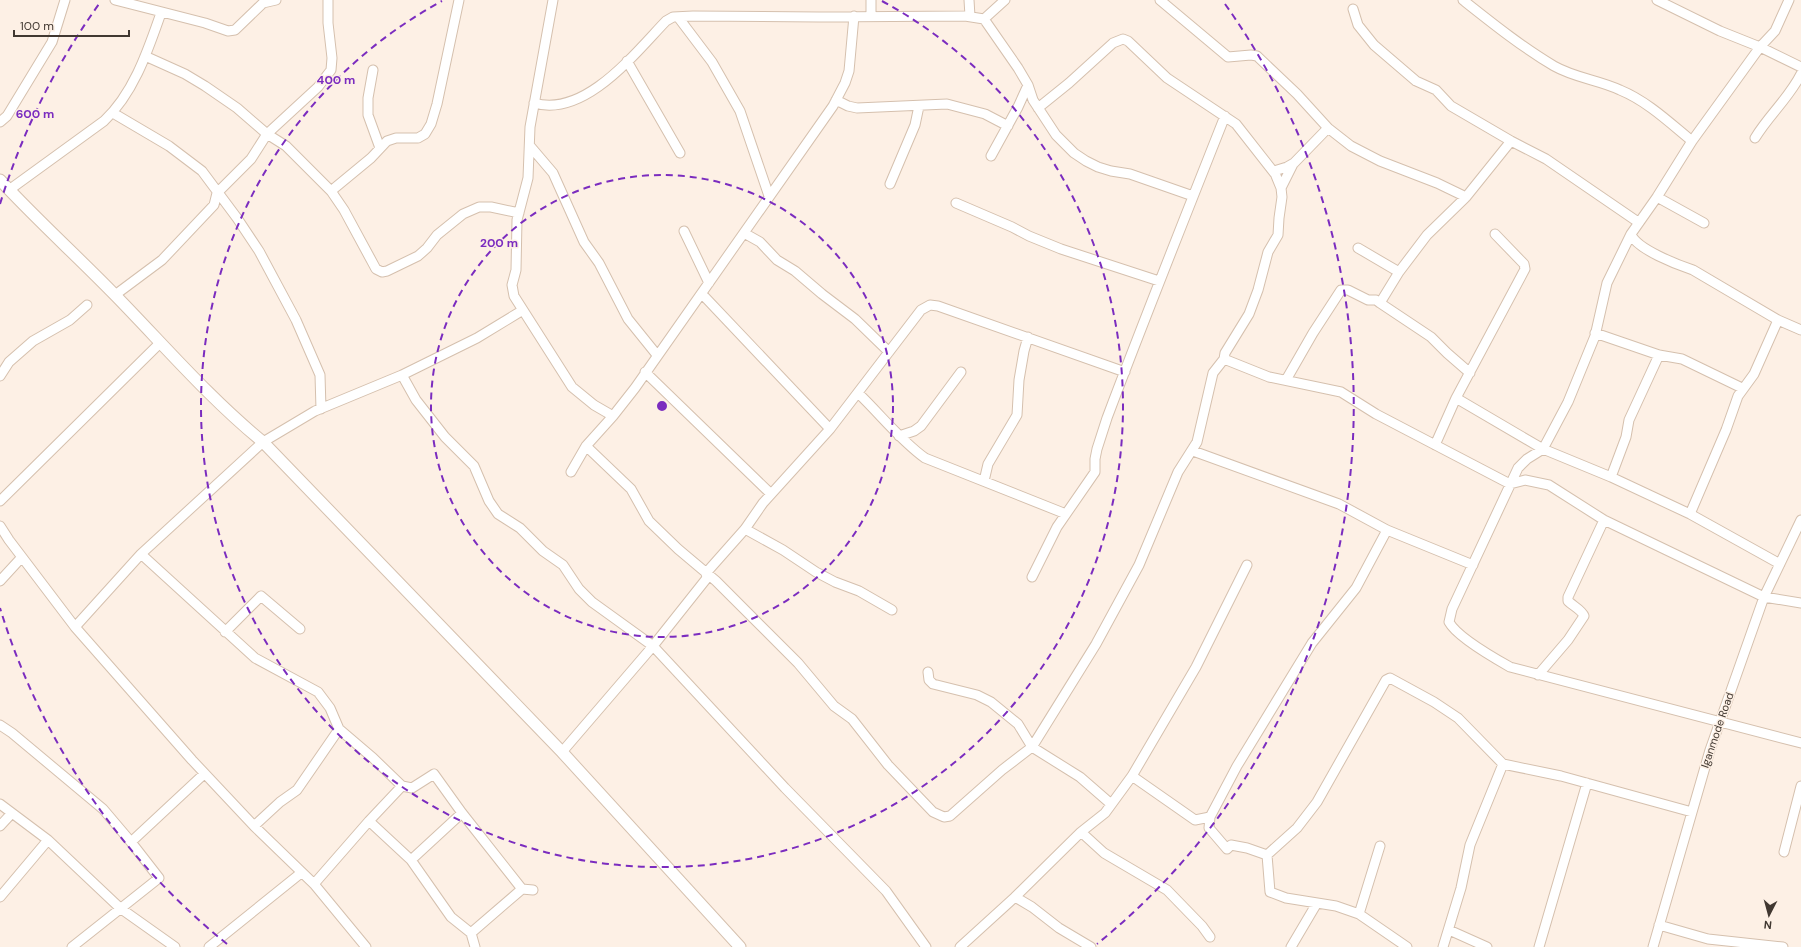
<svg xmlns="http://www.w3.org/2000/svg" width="1801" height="947" viewBox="0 0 1801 947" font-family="'DM Sans',sans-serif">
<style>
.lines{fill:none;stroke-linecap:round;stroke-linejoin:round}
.minor-casing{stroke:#d5c0ae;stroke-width:11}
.tertiary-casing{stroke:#d5c0ae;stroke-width:13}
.minor{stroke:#fff;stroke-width:9}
.tertiary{stroke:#fff;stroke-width:11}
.ring{fill:none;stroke:#7b2cbf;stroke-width:2;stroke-dasharray:7 5}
.labels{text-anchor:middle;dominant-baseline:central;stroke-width:3;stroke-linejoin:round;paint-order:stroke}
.street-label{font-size:11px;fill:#413831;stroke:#fdf0e5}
.centre{fill:#7b2cbf;stroke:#fdf0e5;stroke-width:2}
.ring-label{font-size:12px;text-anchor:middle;font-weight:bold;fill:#7b2cbf;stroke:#fdf0e5;stroke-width:3;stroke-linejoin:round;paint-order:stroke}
</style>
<rect width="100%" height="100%" fill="#fdf0e5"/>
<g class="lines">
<defs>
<path id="minor" d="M115,0l90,23 23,8 7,-1 28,-27 13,-3
M553,0l-23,127 -2,51 -11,42 -1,50 -4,15 2,11 58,91 22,18 19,11
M969,0l1,16
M1160,0l68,57 23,-2 6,1 40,38 31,34 23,18 29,15 57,22 29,14
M1463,0c29,23 59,47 91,66 21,12 45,14 66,24 27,11 50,33 72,51
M1657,0l63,31 40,16 41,20
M1789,0l-14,31 -15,16 -68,94 -35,56 -26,37 -24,49 -12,53 -27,66 -25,47 -16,10 -9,9 -66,141 -3,13c8,15 45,36 61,45l291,76
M1353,9l5,16 16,20 42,36 20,9 15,16 60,35 35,18 92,63
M871,16v-16
M678,17l34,45 28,49 29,85
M984,19l34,49 10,17 5,15 23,35 18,18 12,8 12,6 13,4 19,3 63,22
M145,56l40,18 20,12 32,22 30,26 19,12 45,45 13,19 32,59 6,3 5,-1 31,-15 9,-8 10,-13 26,-21 16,-7h12l28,6
M627,61l53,92
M373,70l-5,28v17l12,33
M836,100l12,6 9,2 90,-4 38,10 23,12
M534,103c51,15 101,-50 132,-82l7,-4 20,-1 126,1 146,-1 19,3 21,-19
M1038,108l31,-25 44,-40 10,-4 5,2 39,37 69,46 40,51
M113,113l56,33 33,25 35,47 22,33 37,69 24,55 1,34
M0,122l7,-6 45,-74 13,-42
M1755,138c14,-23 34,-40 46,-64
M530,146l23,27 31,69 15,21 29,56 29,36
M991,156l27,-49 10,-22
M1274,171l13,-4 7,-4 34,-35
M890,184l25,-59 4,-19
M1281,188l12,-24
M9,190l95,-69c30,-28 44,-71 57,-108
M331,191l40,-33 16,-17 9,-3h22l7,-4 6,-10 6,-20 22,-104
M1657,197l47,26
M956,203l56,24 17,9 32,13 98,32
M684,231l25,52
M744,233l16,9 17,18 18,11 27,23 33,25 34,33
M1631,234c5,15 47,31 62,36l85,50 23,10
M1358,248l41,24
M702,294l128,135
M115,295l47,-35 52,-55 3,-12 34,-34 16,-25 51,-47 13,-17 1,-12 -4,-35v-23
M1380,303l51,34 16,16 23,20
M1595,333l64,22 23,4 60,29
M1224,359l45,18 72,15 35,22 134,70 15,-4 24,5 55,35 160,77 37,6
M645,372l126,122
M402,375l75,-37 46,-28
M0,376l9,-14 24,-21 37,-21 17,-15
M1286,380l27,-47 28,-43h7l20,10h8l4,3 19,-31 28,-37 39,-38 45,-56
M858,393c23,22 42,47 67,65l141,56
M1456,398l87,51 68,28 79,37 90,50
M899,436l15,-5 7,-5 40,-54
M263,442l52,-31 87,-36 14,25 29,37 29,29 15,35 9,13 22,14 23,23 20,14 16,24 13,13 61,44 132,142 101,103 40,56
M1435,445l21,-47 69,-129 -1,-5 -29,-30
M586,446l45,43 18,32 29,28 38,32 82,82 36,43 18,13 36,46 45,47 11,5 6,-1 52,-46 30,-23 64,-103 43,-79 39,-93 19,-30 16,-69 11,-14 1,-6 24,-39 9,-24 10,-38 10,-17 1,-17 3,-21 -1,-9 -7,-17
M1193,451l146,53 48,26 86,35
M571,472l15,-26 27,-30 22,-28 198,-282 12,-23 4,-12 5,-55
M1611,477l15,-40 3,-17 30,-65
M984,481l4,-17 29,-49 2,-35 5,-29 4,-14
M0,501l160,-158
M1690,514l36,-84 12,-34 16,-22 24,-54
M0,526l9,14 66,87 117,133 62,66 60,58 52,63
M745,529l38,21 33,22 19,10 24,9 33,19
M141,554l114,104 63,34 12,16 9,21 34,29 29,28 10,2 22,-14 28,39 60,76 11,1
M706,573l39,-44 18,-26 67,-74 91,-119 9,-5 8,1 187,66
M1032,577l25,-50 38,-55v-13l2,-10 10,-31c38,-101 78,-201 118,-302
M0,581l22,-24
M75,627l66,-73 122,-112 3,4
M225,632l36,-36 39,33
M928,672l1,8 4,4 44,11 14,7 27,22 14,23 48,30 31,27
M1538,675l30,-35 16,-24c-2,-6 -11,-10 -16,-15v-4l36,-77
M0,725l12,8 91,76 28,33 28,36 -87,69
M562,752l91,-106 54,-68 -1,-5
M1132,776l63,44 15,-3
M0,804l48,36 72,68 55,39
M369,821l42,39 40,57 20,16 4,14
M0,826l12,-13
M254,826l26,-24 17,-12 42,-61
M1081,832l23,21 63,37 35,36 8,11
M131,842l73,-68
M1784,852l17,-66
M1267,855l30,-27 20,-26 69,-122 4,-2 44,24 24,16 45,46 58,12 131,36
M1267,855l-20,-7 -16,-3 -4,4 -18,-21 1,-11 27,-51 75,-123 44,-55 31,-58
M1267,855l3,37 16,6 50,8 23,8 48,33
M411,860l51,-47
M314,884l55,-63 33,-35
M0,897l48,-57
M1015,897l17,10 27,21 32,19
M1359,914l21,-68
M1659,925l49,14 75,8
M1449,930l38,17
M471,933l51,-44
M209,947l92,-74
M960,947l55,-50 66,-65 24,-19 27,-37 64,-109 51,-102
M1291,947l26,-44
M1443,947l18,-59 9,-43 33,-81
M1539,947l48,-164
M1653,947l57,-197 54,-153 37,-77"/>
<path id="tertiary" d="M0,180c37,40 77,76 114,114 49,50 95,104 149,148l299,310 178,195"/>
</defs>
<use href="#minor" class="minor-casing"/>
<use href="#tertiary" class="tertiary-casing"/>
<use href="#minor" class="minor"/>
<use href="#tertiary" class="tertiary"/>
</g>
<g class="ring">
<circle cx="662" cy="406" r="231"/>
<path d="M882 1A461 461 0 1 1 442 1"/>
<path d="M227 944A692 692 0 0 1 0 608M0 204A692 692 0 0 1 99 4M1225 4A692 692 0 0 1 1097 944"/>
</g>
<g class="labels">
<g class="street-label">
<text transform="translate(1717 730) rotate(-71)">Iganmode Road</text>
</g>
</g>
<circle cx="662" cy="406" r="6" class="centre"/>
<g class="ring-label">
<text x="336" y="84">400 m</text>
<text x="35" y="118">600 m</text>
<text x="499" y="247">200 m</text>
</g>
<g transform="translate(1769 915) rotate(186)" stroke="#fdf0e5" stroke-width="3" paint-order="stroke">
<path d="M0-3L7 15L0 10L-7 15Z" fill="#413831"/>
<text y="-6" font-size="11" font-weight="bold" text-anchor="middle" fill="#413831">N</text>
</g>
<path d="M14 30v6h115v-6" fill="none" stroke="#413831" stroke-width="2"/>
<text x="20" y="30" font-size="12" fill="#413831" stroke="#fdf0e5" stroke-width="3" paint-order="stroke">100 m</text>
</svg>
